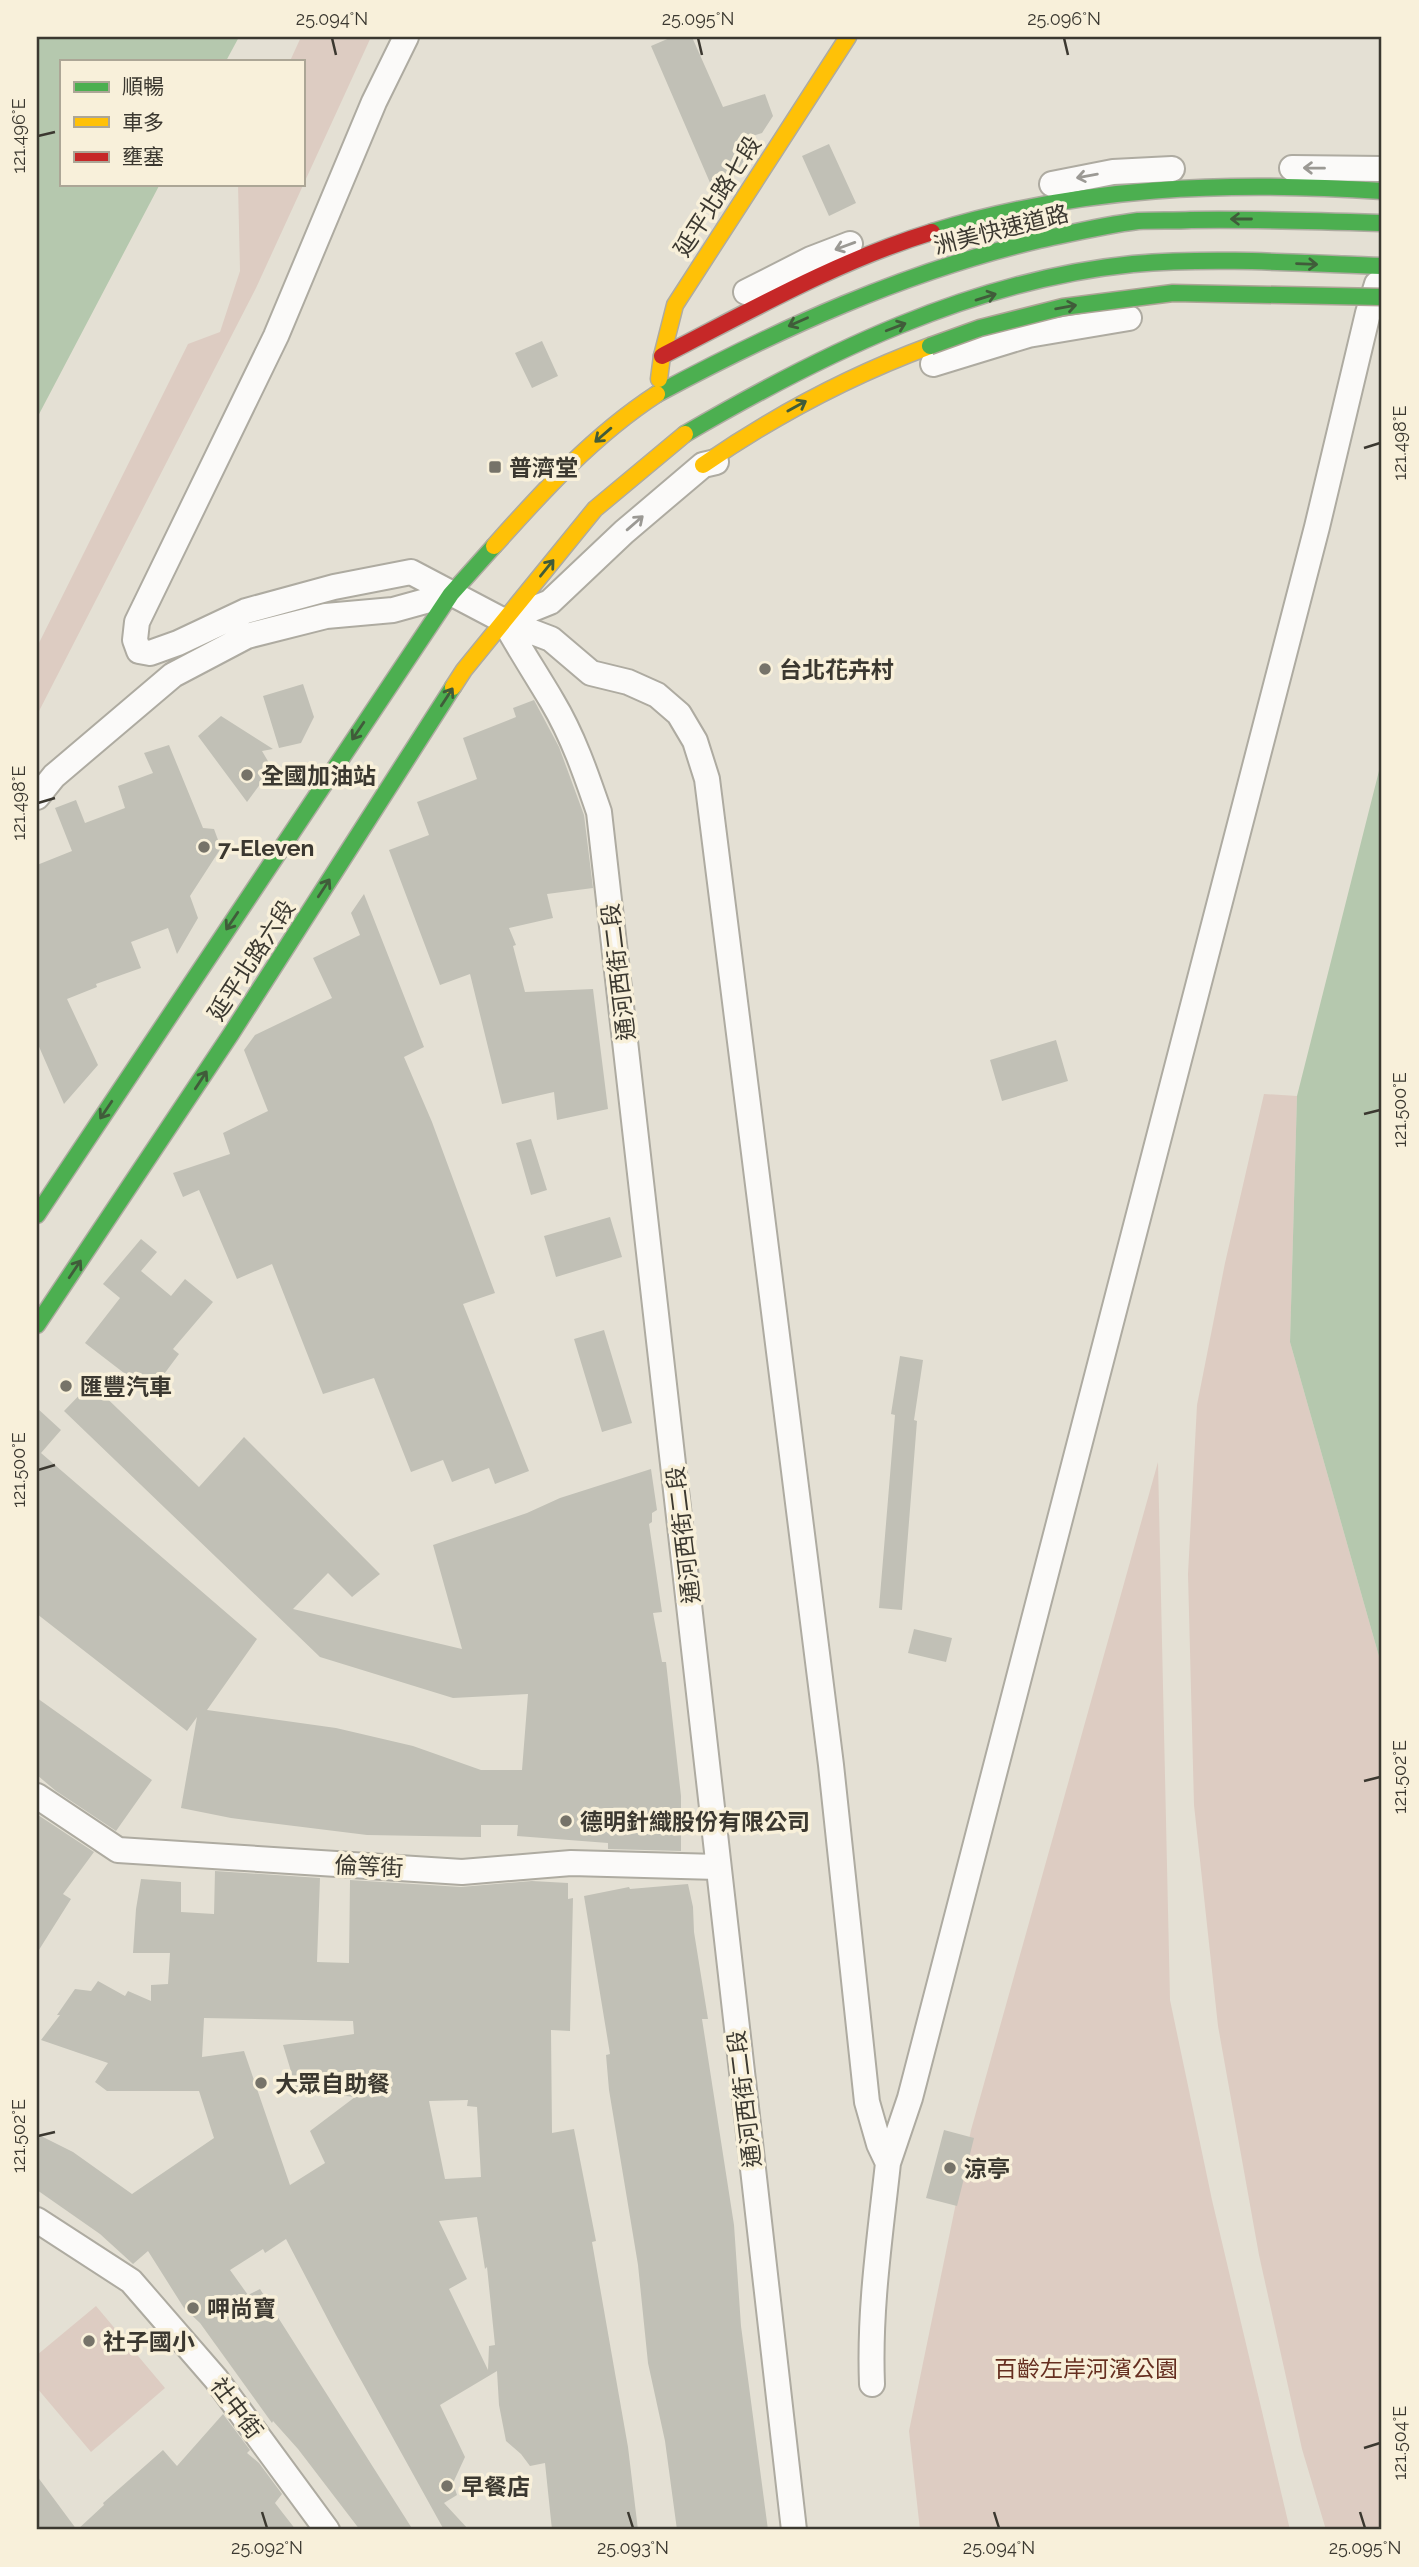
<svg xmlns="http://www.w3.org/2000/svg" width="1419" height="2567" viewBox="0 0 1419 2567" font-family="Raleway,'Noto Sans TC',sans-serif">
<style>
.green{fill:#ddccc2}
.water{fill:#b5c8ae}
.building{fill:#c1c0b6;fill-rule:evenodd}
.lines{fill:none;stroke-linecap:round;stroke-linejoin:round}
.street-casing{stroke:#aeaba1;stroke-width:28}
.fast-casing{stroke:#aeaba1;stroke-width:19}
.slow-casing{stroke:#aeaba1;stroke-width:19}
.jam-casing{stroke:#aeaba1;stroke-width:19}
.street{stroke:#fbfaf9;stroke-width:24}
.fast{stroke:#4caf50;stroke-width:16}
.slow{stroke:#ffc107;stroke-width:16}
.jam{stroke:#c62828;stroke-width:16}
.fast-bridge-casing{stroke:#aea497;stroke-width:19;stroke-linecap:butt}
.fast-bridge{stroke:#4caf50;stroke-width:16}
.oneway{stroke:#9b9994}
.oneway2{stroke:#405c3a}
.ticks{fill:none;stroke:#3b3830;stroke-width:2.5}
.poi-dot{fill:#767369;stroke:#f8f0da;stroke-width:2.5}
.labels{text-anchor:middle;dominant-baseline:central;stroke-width:7;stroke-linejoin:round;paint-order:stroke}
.street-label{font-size:23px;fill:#3b3830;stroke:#f8f0da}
.poi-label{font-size:23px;font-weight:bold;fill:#3b3830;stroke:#f8f0da;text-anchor:start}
.park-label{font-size:23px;fill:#662f20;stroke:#f8f0da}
.neatline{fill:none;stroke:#3b3830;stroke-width:2.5}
.ticks-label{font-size:18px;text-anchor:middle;fill:#3b3830}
</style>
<rect width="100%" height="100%" fill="#e4e0d4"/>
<path class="green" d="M301,37h70l-115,251 -219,427v-68l151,-303 32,-12 20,-61 -2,-87h65v-123h-13z
M1264,1094l33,2 -7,246 92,325v863h-56l-24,-81 -43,-194 -41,-229 -24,-221 -6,-231 9,-169 28,-142z
M1158,1462l12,538 42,200 78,330h-370l-11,-99 62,-301z
M96,2306l69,82 -74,64 -54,-64v-33z"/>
<path class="water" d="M37,37h202l-13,24h-165v123h99l-123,234z
M1382,759v908l-92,-325 7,-246z"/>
<path class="building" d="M672,37h20l31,70 42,-13 8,22 -11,17 -25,8 8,18 -17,26 -14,7 -63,-146z
M829,144l27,59 -27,13 -27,-60z
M542,341l16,35 -26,12 -17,-35z
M303,684l11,33 -13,26 -22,5 -16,-52z
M534,700l25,47 25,68 9,73 -46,6 6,24 -44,10 7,17 -3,1 12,46 68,-3 15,120 -51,11 -3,-28 -52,12 -32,-130 -30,11 -51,-135 40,-15 -12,-33 60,-23 -14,-41 53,-21 -3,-9z
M221,716l52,33 -11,2 10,17 -25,34 -49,-66z
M169,745l34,83 11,1 7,19 -31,48 8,22 -21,36 -9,-26 -37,14 10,26 -45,16 1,3 -30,12 31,66 -34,39 -27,-62v-177l35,-14 -17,-43 21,-8 9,23 40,-15 -7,-22 35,-13 -9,-20z
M364,894l60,153 -20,10 28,65 63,171 -32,11 66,167 -34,13 -6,-16 -37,14 -9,-22 -32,12 -37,-94 -51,16 -51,-130 -35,15 -38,-89 -16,7 -10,-24 57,-19 -7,-21 45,-22 -24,-61 11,-15 77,-37 -19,-40 47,-23 -9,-22z
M1056,1040l12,41 -66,20 -12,-41z
M531,1139l16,51 -16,5 -15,-52z
M610,1217l12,40 -66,20 -12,-41z
M141,1239l16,13 -16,19 30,25 14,-17 28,23 -40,47 6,5 -29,39 -65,-50 35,-45 -17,-14z
M604,1330l28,93 -30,9 -28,-93z
M900,1356l23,4 -9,60 3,1 -15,189 -23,-2 16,-193 -4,-1z
M91,1383l108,104 45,-50 136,137 -28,23 -24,-24 -35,36 169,40 -29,-104 94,-32 33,-15 91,-29 6,41 -5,3v9l-3,2 13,88 -9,1 9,49h4l15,134v55l-73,-2v-6l-91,-7 1,-11h-37v12l-114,-2 -136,-17 -50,-10 16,-91 -10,14 -150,-117v-206l24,22 -20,23 216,186 -50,71 129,18 77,18 68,24h41l6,-76 -75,4 -133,-41 -256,-246z
M914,1629l38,9 -6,24 -38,-9z
M37,1698l115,82 -36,51 -60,-40 -19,-16z
M38,1815l56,37 -31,42 8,5 -34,54z
M215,1871l105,7 -3,84 32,1 1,-83 111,7 71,-6 36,2v16l5,-1 -3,133 -19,-1 1,103 22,-4 22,112 -4,1 36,205 10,83h-86l-7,-67 -15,3 -9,-12 -15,-13 -7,-36 -2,-34 -57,34 25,52 -12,26 4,12 -13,8 25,27h-25l-108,-195 -50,-96 -21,14 -2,-4 -33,21 18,25 12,-6 153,241h-53l-62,-81 -25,-28 -1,2 -72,-100 -16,-15 -36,-57 -15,13 -33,-30 -63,-44v-56l36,18 59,42 82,-56 -15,-47h-92l-12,-9 13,-19 -67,-23 19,-25h-3l18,-26 16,2 7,-10 27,15 3,-5 23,10v-16l17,-1 2,-31h-37l3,-44 5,-30 40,3v30l33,2zM204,2018l149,3 1,13 -71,11 14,46 58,6 -45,34 15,32 -35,22 -46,-134 -42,6zM468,2100l-1,6 10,1 4,70 -36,2 -16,-78zM477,2217l8,52 2,-2 8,78 -6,1 -1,24 -39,-81 18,-10 -28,-58z
M688,1884l5,23 1,25 14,87h-6l32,206 7,101 27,204h-91l-12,-89 -17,-78 -10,-98 -29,-175 -3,-35 4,-1 -26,-158 45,-9 1,2z
M944,2130l30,8 -17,68 -31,-8z
M223,2414l27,36 -3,3 12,10 23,31 -7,9 21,27h-259v-54l40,54 27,-25 -1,-2 60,-53 14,16z"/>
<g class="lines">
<defs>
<path id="street" d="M406,37l-32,65 -98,234 -139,286 -2,18 4,11 11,2 28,-10 68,-32 88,-24 77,-15 93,49 47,18 40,34 37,9 29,13 22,19 16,27 12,38 124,986 36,337 12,42 9,19c-8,74 -19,146 -16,221
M1292,168l90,1
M1052,184l61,-12 59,-3
M746,292l65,-33 39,-15
M933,364l95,-29 101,-17
M508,619l42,-17 74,-70 79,-67 13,-3
M504,621c15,27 32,53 48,80 21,35 34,73 47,111 69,573 128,1146 195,1718
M37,797l17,-21 119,-101 74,-39 79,-20 67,-6 58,-16
M37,1796l81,54 344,22 109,-9 147,4
M888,2163l22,-65 407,-1571 51,-214 9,-29
M37,2220l94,61 85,98 111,151"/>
<path id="fast" d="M932,232c147,-46 297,-51 450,-41
M657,394c122,-65 247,-122 382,-154 33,-7 66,-15 99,-19 18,-1 36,0 53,-1 64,-1 127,1 191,3
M685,434c137,-80 287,-154 448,-170 82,-7 167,-1 249,2
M37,1215l414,-621 43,-48
M37,1325l194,-291 222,-347"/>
<path id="slow" d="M659,379l3,-23 13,-51 173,-268
M703,465c71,-49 146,-89 227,-119
M494,546c50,-56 100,-111 163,-152
M453,687l11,-17 131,-161 90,-75"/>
<path id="jam" d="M662,356c88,-45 175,-95 270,-124"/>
</defs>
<use href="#street" class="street-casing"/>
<use href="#fast" class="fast-casing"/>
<use href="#slow" class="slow-casing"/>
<use href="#jam" class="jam-casing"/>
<use href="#street" class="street"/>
<use href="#fast" class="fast"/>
<use href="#slow" class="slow"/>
<use href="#jam" class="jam"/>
<defs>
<path id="fast-bridge" d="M930,346l50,-18 83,-21 110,-14 209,4"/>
</defs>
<use href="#fast-bridge" class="fast-bridge-casing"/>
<use href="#fast-bridge" class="fast-bridge"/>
</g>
<defs><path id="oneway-shaft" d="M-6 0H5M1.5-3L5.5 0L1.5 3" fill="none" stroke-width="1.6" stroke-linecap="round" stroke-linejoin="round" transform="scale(1.75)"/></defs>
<g class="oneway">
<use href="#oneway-shaft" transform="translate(1314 168) rotate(-179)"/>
<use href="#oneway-shaft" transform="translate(1087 176) rotate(170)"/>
<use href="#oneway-shaft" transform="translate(845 246) rotate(160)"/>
<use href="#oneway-shaft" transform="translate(635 523) rotate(-41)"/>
</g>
<g class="oneway2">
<use href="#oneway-shaft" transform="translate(1241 219) rotate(180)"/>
<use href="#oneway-shaft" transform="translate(1307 264) rotate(2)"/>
<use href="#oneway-shaft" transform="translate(986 297) rotate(-17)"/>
<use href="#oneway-shaft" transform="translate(1066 307) rotate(-10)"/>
<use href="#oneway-shaft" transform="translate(798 322) rotate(156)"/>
<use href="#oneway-shaft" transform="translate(896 327) rotate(-21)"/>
<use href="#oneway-shaft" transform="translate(797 406) rotate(-29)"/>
<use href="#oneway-shaft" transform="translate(603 435) rotate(139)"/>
<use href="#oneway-shaft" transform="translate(547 568) rotate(-51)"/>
<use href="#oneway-shaft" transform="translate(447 697) rotate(-57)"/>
<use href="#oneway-shaft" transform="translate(358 731) rotate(124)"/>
<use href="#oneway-shaft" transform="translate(324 888) rotate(-57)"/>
<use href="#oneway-shaft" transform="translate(232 921) rotate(124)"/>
<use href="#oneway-shaft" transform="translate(201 1080) rotate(-57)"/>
<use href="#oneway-shaft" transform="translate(106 1110) rotate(124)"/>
<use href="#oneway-shaft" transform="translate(75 1269) rotate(-56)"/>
</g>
<path class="ticks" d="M332,38l4,17M698,38l4,17M1064,38l4,17M38,136l17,-4M1364,448l16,-5M38,803l17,-5M1364,1114l16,-4M38,1470l17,-5M1364,1781l16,-4M38,2136l17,-4M1364,2448l16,-5M262,2512l5,16M628,2512l5,16M994,2512l5,16M1360,2512l5,16"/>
<g class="poi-dot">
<rect x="488" y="460" width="14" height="14" rx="3.5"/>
<circle cx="765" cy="669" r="7"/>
<circle cx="247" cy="775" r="7"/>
<circle cx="204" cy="847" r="7"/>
<circle cx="66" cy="1386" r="7"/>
<circle cx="566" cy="1821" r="7"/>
<circle cx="261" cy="2083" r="7"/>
<circle cx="950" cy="2168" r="7"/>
<circle cx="193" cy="2308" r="7"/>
<circle cx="89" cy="2341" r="7"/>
<circle cx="447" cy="2486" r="7"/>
</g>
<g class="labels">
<g class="street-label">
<text transform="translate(717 196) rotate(-57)">延平北路七段</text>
<text transform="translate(1001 229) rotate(-14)">洲美快速道路</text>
<text transform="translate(251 960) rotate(-57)">延平北路六段</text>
<text transform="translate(618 972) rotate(-97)">通河西街二段</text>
<text transform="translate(683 1535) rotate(-97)">通河西街二段</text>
<text transform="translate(369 1866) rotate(3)">倫等街</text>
<text transform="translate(744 2099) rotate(-97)">通河西街二段</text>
<text transform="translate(237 2408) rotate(53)">社中街</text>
</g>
<g class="poi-label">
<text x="509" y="467">普濟堂</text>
<text x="779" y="669">台北花卉村</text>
<text x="261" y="775">全國加油站</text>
<text x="218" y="847">7-Eleven</text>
<text x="80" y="1386">匯豐汽車</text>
<text x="580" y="1821">德明針織股份有限公司</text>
<text x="275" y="2083">大眾自助餐</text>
<text x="964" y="2168">涼亭</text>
<text x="207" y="2308">呷尚寶</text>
<text x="103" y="2341">社子國小</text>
<text x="461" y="2486">早餐店</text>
</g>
<g class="park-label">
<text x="1086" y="2368">百齡左岸河濱公園</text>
</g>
</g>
<rect width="1419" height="2567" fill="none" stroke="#f8f0da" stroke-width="77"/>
<rect x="60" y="60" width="245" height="126" fill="#f8f0da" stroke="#aca696" stroke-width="2"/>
<rect x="74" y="82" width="35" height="10" fill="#4caf50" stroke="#aca696" stroke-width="2"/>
<text x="122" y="94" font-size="21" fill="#3b3830">順暢</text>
<rect x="74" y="117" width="35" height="10" fill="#ffc107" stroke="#aca696" stroke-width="2"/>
<text x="122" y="130" font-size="21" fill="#3b3830">車多</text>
<rect x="74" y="152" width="35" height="10" fill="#c62828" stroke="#aca696" stroke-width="2"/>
<text x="122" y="164" font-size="21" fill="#3b3830">壅塞</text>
<rect x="38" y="38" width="1342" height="2490" class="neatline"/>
<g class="ticks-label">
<text x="332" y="25">25.094°N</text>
<text x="698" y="25">25.095°N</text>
<text x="1064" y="25">25.096°N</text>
<text transform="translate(19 136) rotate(-90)" y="6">121.496°E</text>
<text transform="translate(1400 443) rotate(-90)" y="6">121.498°E</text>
<text transform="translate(19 803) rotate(-90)" y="6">121.498°E</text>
<text transform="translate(1400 1110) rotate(-90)" y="6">121.500°E</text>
<text transform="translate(19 1470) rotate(-90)" y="6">121.500°E</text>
<text transform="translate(1400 1777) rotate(-90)" y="6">121.502°E</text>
<text transform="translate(19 2136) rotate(-90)" y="6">121.502°E</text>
<text transform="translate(1400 2443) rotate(-90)" y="6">121.504°E</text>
<text x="267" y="2554">25.092°N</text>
<text x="633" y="2554">25.093°N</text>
<text x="999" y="2554">25.094°N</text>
<text x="1365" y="2554">25.095°N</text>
</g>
</svg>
